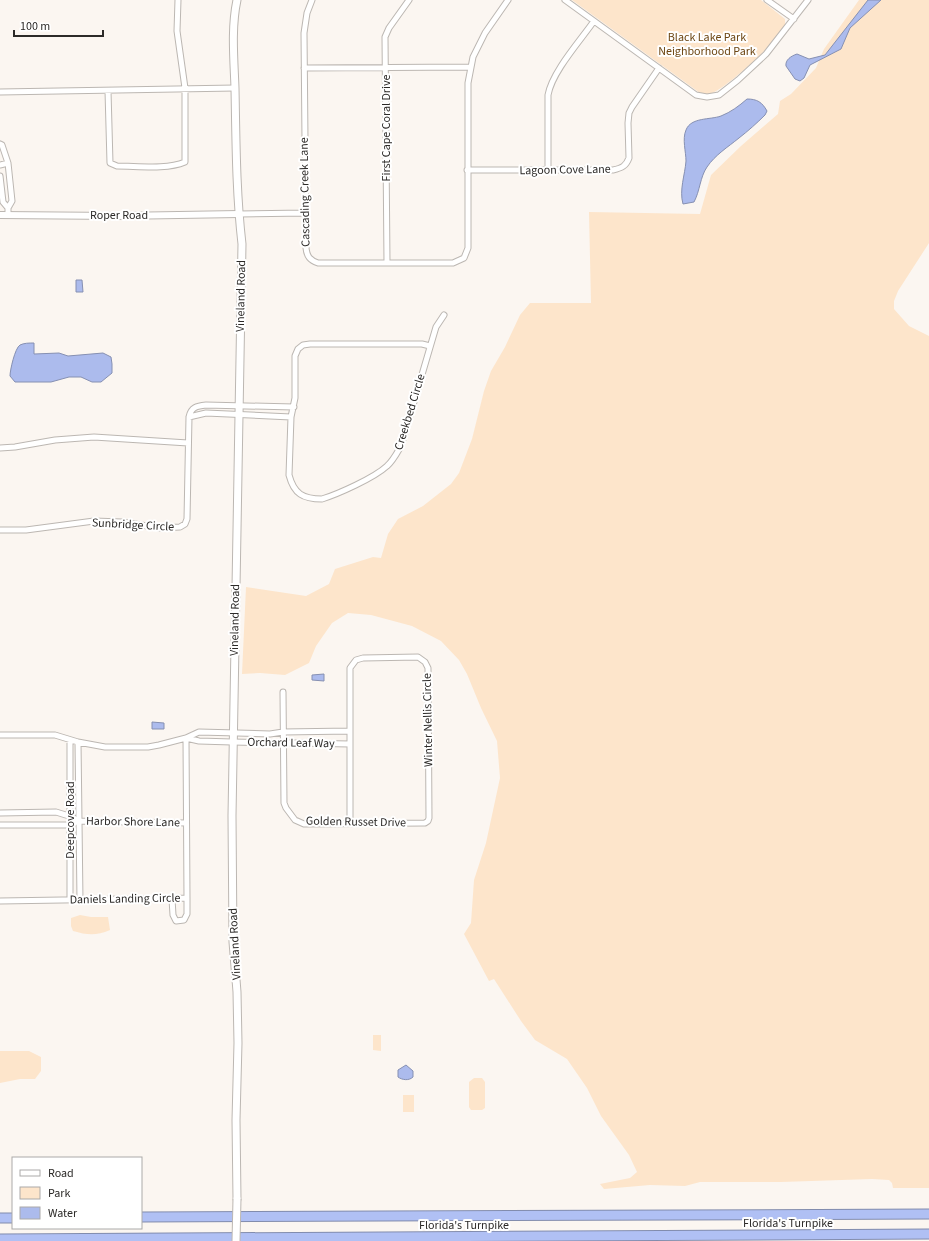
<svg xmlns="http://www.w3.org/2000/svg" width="929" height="1241" viewBox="0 0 929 1241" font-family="'Source Sans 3',sans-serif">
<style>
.green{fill:#fde5cb}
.water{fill:#acbbed;stroke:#8690b2}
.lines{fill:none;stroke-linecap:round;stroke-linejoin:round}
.minor-casing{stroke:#bcb7b2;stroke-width:7}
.tertiary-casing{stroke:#bcb7b2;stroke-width:8}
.secondary-casing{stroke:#bcb7b2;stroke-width:9}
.motorway-casing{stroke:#828cad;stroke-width:11}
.minor{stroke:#fff;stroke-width:5}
.tertiary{stroke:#fff;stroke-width:6}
.secondary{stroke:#fff;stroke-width:7}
.motorway{stroke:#b0c0f4;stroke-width:9}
.secondary-bridge-casing{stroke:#bcb7b2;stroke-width:9;stroke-linecap:butt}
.secondary-bridge{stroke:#fff;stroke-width:7}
.labels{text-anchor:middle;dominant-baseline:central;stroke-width:4;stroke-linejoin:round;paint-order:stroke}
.park-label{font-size:12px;fill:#6d4714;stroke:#fff}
.street-label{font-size:12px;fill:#2c2a28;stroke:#fff}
</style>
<rect width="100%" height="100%" fill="#fbf6f1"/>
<path class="green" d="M572,0h189l24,19c0,2 0,4 0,6 -3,13 -60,64 -73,68 -4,2 -8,1 -12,0z
M859,0h70v243l-31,48 -4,10v8l15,17 20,10v852h-36l-1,-5 -3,-3 -17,-1 -91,3h-81l-15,4 -35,-1 -46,4 -4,-5 30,-6 7,-6 -8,-17 -28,-39 -14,-28 -20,-29 -32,-19 -14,-19 -27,-42 -5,2 -25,-47 7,-11 3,-43 12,-37 14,-65 -3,-37 -16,-33 -14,-34 -8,-14 -18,-19 -29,-15 -41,-11 -23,-2 -16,10 -16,23 -7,17 -24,12 -25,-2 -18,1 4,-87 60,9 23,-12 6,-15 38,-12 8,1 7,-24 10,-15 25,-13 28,-22 8,-11 13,-34 12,-48 7,-20 14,-24 15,-32 10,-12h61l-2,-91 111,2 11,-39 30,-29 37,-32 2,-13 11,-7 25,-26 8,-19z
M80,915l11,2h17l2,13c-14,6 -23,5 -37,1l-2,-5v-8z
M373,1035h8v16l-8,-1z
M0,1051h29l12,6v14l-6,8h-15l-20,4z
M474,1078h8l3,4v26l-3,2h-11l-2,-3v-25z
M403,1095h11v17h-11z"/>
<path class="water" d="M868,0h13l-31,28 -9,21 -31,16 -6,13 -4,3 -5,-2 -9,-13c-1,-6 5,-10 11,-12l12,5 16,-4z
M747,99c10,0 15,3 20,12l-2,4c-8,8 -17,16 -26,23 -11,9 -24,17 -32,29 -7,10 -7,24 -13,35l-11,2c-4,-14 2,-29 3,-43 0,-9 -4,-22 0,-31 5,-13 24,-10 35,-14 10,-4 18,-10 26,-17z
M76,280h6l1,12h-7z
M34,343v11l25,-1 9,3 35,-3 8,4 1,7v9l-11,9h-9l-11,-5h-12l-18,5h-36l-5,-6c0,-6 5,-28 10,-31 4,-2 9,-2 14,-2z
M324,674v7l-12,-1v-5z
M152,722l12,1v6h-12z
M406,1065l7,6v6c-4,4 -11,3 -15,0v-7z"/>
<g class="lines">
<defs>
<path id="minor" d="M312,0l-5,13 -3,20 2,215c1,9 4,12 12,15h135l11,-5 4,-10v-165l5,-26 12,-24 23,-33
M565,0l131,95 11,2 12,-2 19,-15 28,-26 42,-54
M767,0l27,19
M304,68l167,-1
M108,91l2,72 7,3c21,0 49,4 68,-4v-74l-8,-57 1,-31
M0,92l235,-4
M0,144l2,1 6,18 4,38 -4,7v7
M0,165l8,-2
M467,170h146c9,-2 13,-4 16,-12l-1,-35 1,-10 3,-6 27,-39
M548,170v-75c4,-23 32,-54 46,-74
M0,176l3,26 5,6
M239,214l66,-1
M387,263l-2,-226 4,-9 20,-28
M430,346l-8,-2h-112l-7,1 -5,4 -3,7v42l-4,19 -2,58c5,19 14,24 33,24 16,-5 52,-21 65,-33 6,-5 10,-13 14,-20l35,-119 8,-12
M189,417l17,-4 85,4
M0,448l15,-1 40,-7 39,-3 94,6
M0,530h26l68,-9 28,1 38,6 20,-1 5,-3 2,-5 2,-102c2,-10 8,-11 17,-12l88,2
M283,692l1,111 2,5 9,12 9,4 121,-1 3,-2 1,-3 -1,-150 -3,-6 -7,-5 -55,1 -7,2 -6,8v155
M0,735h55l23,7 27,5h43l11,-2 27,-7 13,-6 71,2 13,-2 67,-1
M186,738l13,3 33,1 118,2
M70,740v160
M78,742l2,158
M0,813l56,-1 13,4 10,5
M0,825h69l10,-4 107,2
M172,899l1,16 3,6 8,-1 3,-6v-16
M0,901l187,-3 -1,-160"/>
<path id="tertiary" d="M0,215l118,1 121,-2"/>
<path id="secondary" d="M237,1199l-1,-79 2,-77 -1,-51 -4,-50 -1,-126 10,-572c-6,-52 -6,-104 -7,-156 -1,-28 -4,-60 2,-88"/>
<path id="motorway" d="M141,1217l788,-3
M0,1218h13
M0,1239l929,-5"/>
</defs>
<use href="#minor" class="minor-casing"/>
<use href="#tertiary" class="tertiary-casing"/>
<use href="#secondary" class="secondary-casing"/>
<use href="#motorway" class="motorway-casing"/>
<use href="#minor" class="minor"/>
<use href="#tertiary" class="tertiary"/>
<use href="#secondary" class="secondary"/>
<use href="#motorway" class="motorway"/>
<defs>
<path id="secondary-bridge" d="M236,1241l1,-42"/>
</defs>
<use href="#secondary-bridge" class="secondary-bridge-casing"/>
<use href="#secondary-bridge" class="secondary-bridge"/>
</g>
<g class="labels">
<g class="park-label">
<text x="707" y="37">Black Lake Park<tspan x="707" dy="14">Neighborhood Park</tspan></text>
</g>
<g class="street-label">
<text transform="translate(386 128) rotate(-90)">First Cape Coral Drive</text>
<text transform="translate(565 170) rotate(-1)">Lagoon Cove Lane</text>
<text transform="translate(305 192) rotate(-91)">Cascading Creek Lane</text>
<text x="119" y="215">Roper Road</text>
<text transform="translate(241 296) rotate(-89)">Vineland Road</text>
<text transform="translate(410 412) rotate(-73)">Creekbed Circle</text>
<text transform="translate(133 525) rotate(3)">Sunbridge Circle</text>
<text transform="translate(235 620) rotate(-89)">Vineland Road</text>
<text transform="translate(428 720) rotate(-91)">Winter Nellis Circle</text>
<text transform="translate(291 743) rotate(1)">Orchard Leaf Way</text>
<text transform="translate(70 820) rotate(-90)">Deepcove Road</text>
<text transform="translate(133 822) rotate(1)">Harbor Shore Lane</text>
<text transform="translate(356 822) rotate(1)">Golden Russet Drive</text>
<text transform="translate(125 899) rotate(-1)">Daniels Landing Circle</text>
<text transform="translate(235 944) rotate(-93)">Vineland Road</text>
<text x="788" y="1223">Florida's Turnpike</text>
<text x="464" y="1225">Florida's Turnpike</text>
</g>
</g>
<rect x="12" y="1157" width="130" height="72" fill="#ffffff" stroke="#abaaa9"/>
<rect x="20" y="1170" width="20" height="6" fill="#ffffff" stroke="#abaaa9"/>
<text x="48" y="1177" font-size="12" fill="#2c2a28">Road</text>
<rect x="20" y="1187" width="20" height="12" fill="#fde5cb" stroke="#abaaa9"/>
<text x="48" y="1197" font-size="12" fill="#2c2a28">Park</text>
<rect x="20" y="1207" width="20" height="12" fill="#acbbed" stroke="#abaaa9"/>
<text x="48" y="1217" font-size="12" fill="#2c2a28">Water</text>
<path d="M14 30v6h89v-6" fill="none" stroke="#2c2a28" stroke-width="2"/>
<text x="20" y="30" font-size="12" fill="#2c2a28" stroke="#ffffff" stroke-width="3" paint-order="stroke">100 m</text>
</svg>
